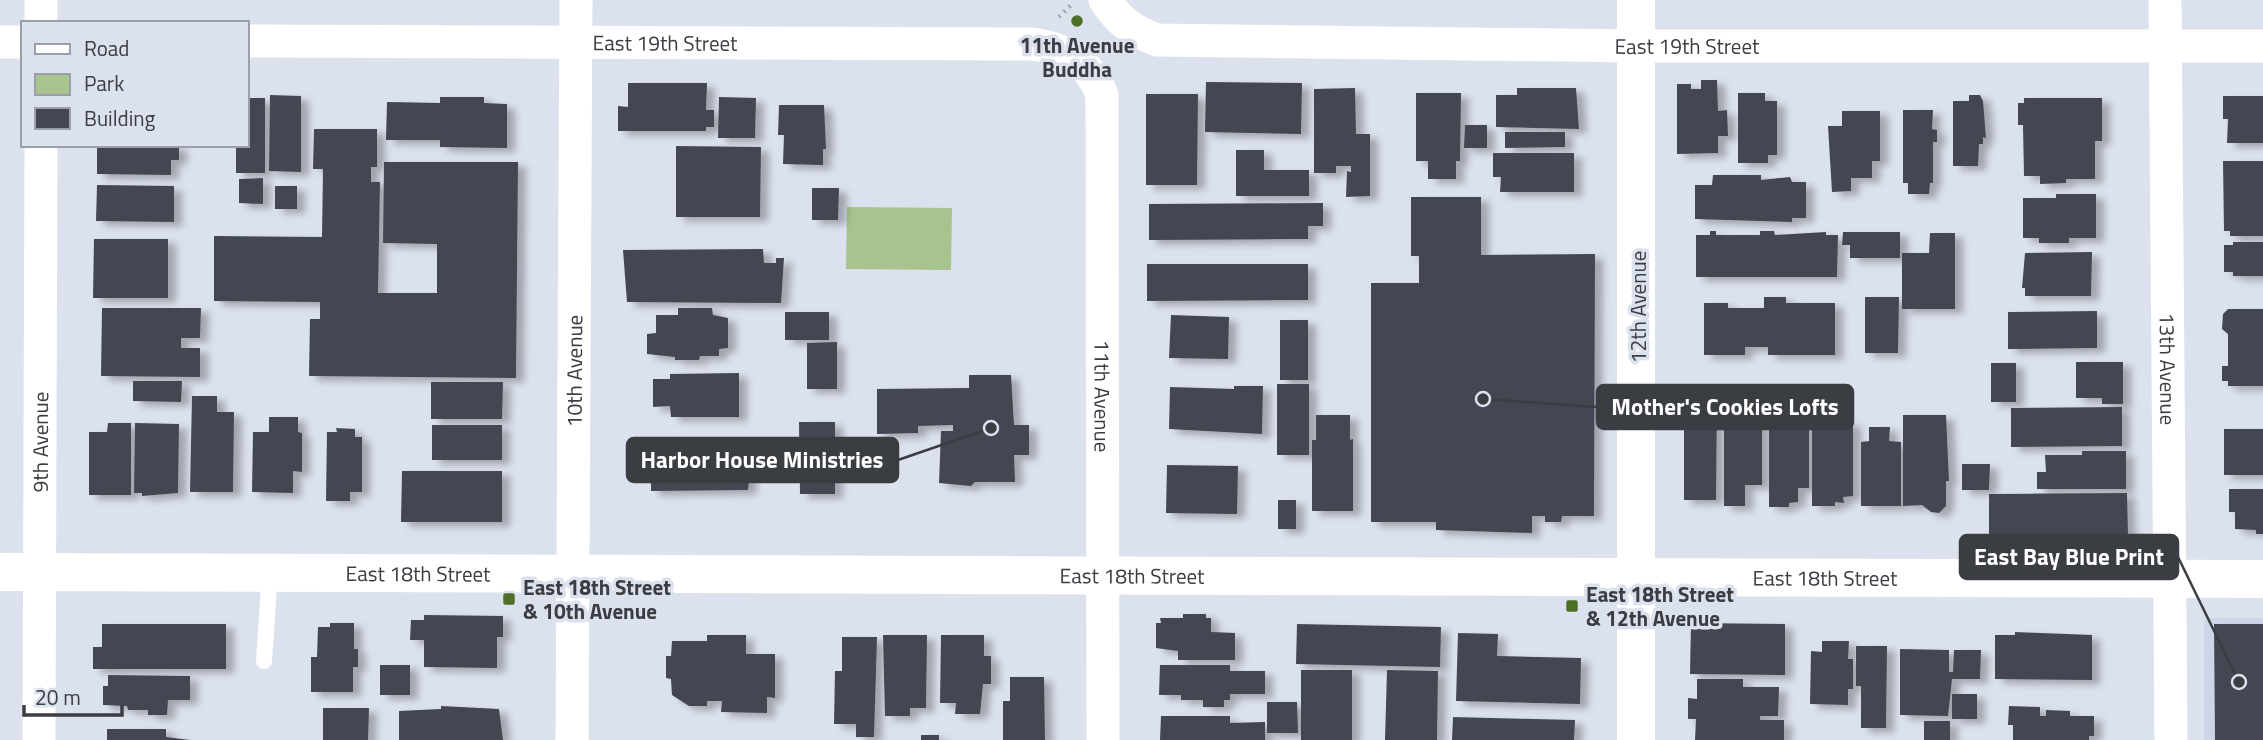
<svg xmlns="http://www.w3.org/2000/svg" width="2263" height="740" viewBox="0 0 2263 740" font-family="'Titillium Web',sans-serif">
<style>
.built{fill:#cdd6e9}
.green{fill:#a7c38e}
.building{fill:#424751;filter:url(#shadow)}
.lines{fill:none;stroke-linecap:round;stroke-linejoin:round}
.path{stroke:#a3a8b2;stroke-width:4.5;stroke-dasharray:2 5;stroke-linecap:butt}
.lane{stroke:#fff;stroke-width:16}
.street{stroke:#fff;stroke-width:33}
.secondary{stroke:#fff;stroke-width:38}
.poi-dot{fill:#4d6f26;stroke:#dbe1ed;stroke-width:2.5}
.labels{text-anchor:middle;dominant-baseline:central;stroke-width:7;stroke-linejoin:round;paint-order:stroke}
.street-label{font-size:21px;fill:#3a3d42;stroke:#dbe1ed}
.poi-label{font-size:21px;font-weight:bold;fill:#3a3d42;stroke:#dbe1ed;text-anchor:start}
.leader{fill:none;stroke:#3a3d42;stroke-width:2.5}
.callout-dot{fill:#3a3d42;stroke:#dbe1ed;stroke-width:2.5}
.callout{fill:#3a3d42;stroke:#3a3d42;stroke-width:2.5}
.callout-label{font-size:23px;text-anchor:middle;font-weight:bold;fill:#fff}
</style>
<defs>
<filter id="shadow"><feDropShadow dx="8" dy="4.5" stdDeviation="3.5" flood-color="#0004"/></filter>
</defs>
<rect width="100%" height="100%" fill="#dbe1ed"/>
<path class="built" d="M2204,618h59v122h-59z"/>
<path class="green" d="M847,207l105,1 -1,62 -105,-1z"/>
<path class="building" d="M1701,80h16l1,31 9,-1 1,26h-10v17l-41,1v-70h14v5h10z
M1206,82l96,1 -1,51 -96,-2z
M628,83h79l-1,27h8v17h-8v4h-88v-25l10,1z
M1355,88l1,46h14v62l-24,1 1,-26 4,1v-6h-15v7h-22v-84z
M1517,88h59l3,41 -83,-2v-32h21z
M1416,93h45l-1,68h-4v18h-28v-18h-12z
M1738,93h27v8h12v54h-9v8h-30z
M1146,94h52l-1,91h-51z
M270,95l31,1v76l-32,-1z
M1969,95h11l3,6 3,37 -3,-1v7h-4l-1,22h-25v-65h16z
M2223,96h40v47h-36l1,-24h-5z
M440,97h44v6l23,1v44l-67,-1v-7h-54l1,-38 53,1z
M719,97l37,1 -1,40h-37z
M247,98h18v75h-29v-28h11z
M2024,98h78v43h-7v38h-29v4l-26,1v-8h-16l-1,-51h-5v-22h6z
M779,105h45l2,44h-3v16l-40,-1 1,-29h-6z
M1903,110h30l-1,19 5,1v12h-4v41h-3l-1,11h-21v-11h-5z
M1842,111h38v50h-8v17h-21v13l-19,1 -4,-66h14z
M1465,125h22v23h-23z
M314,129h63v38h-6v15h9l-2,111h59v-49l-54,-1 1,-81h134l-2,216 -207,-2 1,-57h10v-17l-106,-1v-65l108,1 1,-68h-10z
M1505,132h60v15l-60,1z
M97,145h82v15h-8v15l-74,-1z
M676,146l85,1 -1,70h-84z
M1236,150h28v20h45v26h-73z
M1493,153h81v39h-74l1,-15h-8z
M2223,161h40v75h-33v-5h-6z
M1713,175h48v5l29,-3 2,5h14v36h-14v4l-97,-3v-34h17z
M263,178v26l-24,-1v-24z
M97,185l77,1v36l-78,-1z
M275,186h22v23h-22z
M812,188h27l-1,32h-26z
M2056,194h40v44h-27v5h-30v-5h-16v-40h33z
M1411,197h70v58l114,-1 -1,262h-32l-1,6h-16v-6h-13v17l-96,-3v-8h-65v-239h48v-27h-8z
M1323,203v23h-15v13l-159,1v-36z
M1710,231h6v4h44v-4h14l1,4 51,-3v3h12l-1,42h-141v-42h14z
M1843,232h57v26h-50v-13h-8z
M1930,233h25v76h-53v-56h27z
M94,239h74v59h-75z
M2233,242h30v34h-30v-4h-9v-27h9z
M763,249l1,14h12v-5h8l-3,45 -154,-1 -4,-52z
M2092,252l-1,44h-66v-8h-3l3,-35z
M1147,264h161v36l-161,1z
M1764,297h22v6h49v52h-67v-8h-23v8h-41v-52h24v5h36z
M1865,297h34l-1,56h-33z
M102,308h99l-1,30h-19v10h19v29l-99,-1z
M678,308h34l1,7 15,3v30l-9,1v7h-19l-1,4h-24v-3l-28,-3v-20l9,-1v-18h22z
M2228,309h35v77h-35v-5h-6v-15h6v-32l-6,-5 1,-15z
M2097,311v37l-89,1v-37z
M785,312h44v28h-44z
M1171,315l58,2 -1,42 -59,-1z
M1280,320h28v60h-28z
M837,342v47h-30v-46z
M2076,362h47v42h-21v-6h-26z
M1991,363h25v39h-25z
M739,373v44h-68l-1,-11 -17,1v-28h17v-5z
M969,375h42l3,50h15v30h-15l1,27h-40l-4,4 -32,-3 2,-52h12v-6l-35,1v7l-41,1v-45l92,-1z
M133,381h49l-1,21 -48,-1z
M431,382h72l-1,37h-71z
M1277,384h32v71h-32z
M1234,386h29l-1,48 -93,-5 1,-42 64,2z
M192,396h25v16h17l-1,80h-43z
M1684,398h33l-1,102h-32z
M2122,407v39l-111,1v-39z
M1775,412l24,1 1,5h9v70h-11v14l-9,1v4h-20v-89h6z
M1762,413v72h-17v21h-21v-92z
M1316,415h34v25l3,-1v72h-41v-71h4z
M1903,415h43l3,66h-3v25l-7,7 -8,-1 -9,-7 -19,1z
M269,417h29v15l4,1v39l-9,-1v22l-41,-1 1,-60h16z
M799,422h36v72h-35z
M1821,422h32v74l-10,1 1,6 -9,-1v4h-23v-77h9z
M108,423h23v72h-42v-63h18z
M135,423l44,1 -1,69 -36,3v-3h-8z
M432,425h70v35h-70z
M1869,427h21l-1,14 12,1v64h-40v-64l8,-1z
M336,428l19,1v8h7v55h-12v9h-24l1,-69h10z
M2224,429h39v46h-39z
M666,442h8l4,6 14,-1 1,-5h31v5h29l-5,43 -97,1v-30h13l-2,-13z
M2082,451h44v38h-89v-17h9l-1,-17h37z
M1962,464h28l-1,26h-27z
M1167,465l71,1 -1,48 -71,-1z
M402,471h100v51h-101z
M2229,489h34v45h-7v-4l-21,-1v-17h-6z
M2127,493l1,42h-139v-41z
M1278,500h18v29h-18z
M1183,614h23v4h5v14l24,1v27h-57v-9l-22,-3v-25h5l-1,-5h23z
M424,615l79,1v21h-6v31l-73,-1v-27h-14l1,-20h13z
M330,623h24v26h4v18h-5v25h-42v-35h6l1,-30h12z
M1691,623l94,1v51l-95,-1z
M102,624h124v45h-133v-22h9z
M1297,624l144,3 -1,40 -144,-3z
M2214,624h49v116h-48z
M2015,632l77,3v45l-97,-1v-44h20z
M1458,633l40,1 -1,22 84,2 -1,46 -124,-3z
M707,635h39v19h29v44l-8,-1v16l-46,-1 1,-11h-15v5h-18l-17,-11 -1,-16 -5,-1v-22h5l1,-15h35z
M883,635h44l-1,73h-16v8h-25z
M941,635h43v21h7v28h-8l-3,30h-25l1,-11h-16z
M842,637h35l-3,100h-18v-13h-22l1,-53h7z
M1822,641h27l-1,18h5v30h-5v16l-38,-1 1,-53 11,1z
M1856,646h31l-1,82h-25v-42h-5z
M1900,649l49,1v22h4l1,-22h27l-1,29h-28l-4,37 -48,-1z
M380,665h30v30h-30z
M1160,665h70v6h35v23h-35v6h-6v7h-21v-7h-22v-5h-22z
M1301,670h51v70h-51z
M1387,670l51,1 -1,69h-52z
M108,675l82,1v24h-22l-1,15h-19v-5h-20l-1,-4 -24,-1v-19h5z
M1010,677h34l1,63h-42v-39h7z
M1697,679h46v8h36l-1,29h-18v4h24v20h-89l1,-21h-8v-21l9,1z
M1952,694h25v25h-25z
M1267,702h30l1,31h-31z
M441,706l58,3 4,31h-104v-29l42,-2z
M2009,706l31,1v9h6v-6l24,1v5h24v20h-5v4h-76v-15h-5z
M323,708h46l-1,32h-45z
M1161,716h69v7l35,-1v18h-105z
M1453,717l122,3 -1,20h-122z
M1924,721h26v19h-26z
M107,729h59v8l24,3h-83z
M921,735h18v5h-18z"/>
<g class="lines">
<path class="path" d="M1059,17l14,-14"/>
<path class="lane" d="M264,661l6,-89"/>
<g class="street">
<path id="s1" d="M1105,0c14,22 28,31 52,40l478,6h628"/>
<path id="s2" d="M2165,0l6,740"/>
<path d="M41,23v-23"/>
<path id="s3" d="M247,41l785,3c35,5 57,17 70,51l1,645"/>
<path d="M0,42h23"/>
<path id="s4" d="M39,740l2,-595"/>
<path id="s5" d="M572,740l4,-740"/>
</g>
<g class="secondary">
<path d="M1636,0v740"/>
<path id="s6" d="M0,572l2263,7"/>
</g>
</g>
<g class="poi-dot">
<circle cx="1077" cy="21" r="7"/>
<rect x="502" y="592" width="14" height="14" rx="3.5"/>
<rect x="1565" y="599" width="14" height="14" rx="3.5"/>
</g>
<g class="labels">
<g class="street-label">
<text stroke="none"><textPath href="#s3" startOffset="418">East 19th Street</textPath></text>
<text stroke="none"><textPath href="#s1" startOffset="597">East 19th Street</textPath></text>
<text transform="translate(1638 307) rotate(-90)">12th Avenue</text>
<text stroke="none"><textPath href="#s5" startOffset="369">10th Avenue</textPath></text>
<text stroke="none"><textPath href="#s2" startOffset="369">13th Avenue</textPath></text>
<text stroke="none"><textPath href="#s3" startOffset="1178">11th Avenue</textPath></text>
<text stroke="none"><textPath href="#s4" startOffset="298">9th Avenue</textPath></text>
<text stroke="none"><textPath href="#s6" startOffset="418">East 18th Street</textPath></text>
<text stroke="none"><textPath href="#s6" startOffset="1132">East 18th Street</textPath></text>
<text stroke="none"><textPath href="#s6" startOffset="1825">East 18th Street</textPath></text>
</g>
<g class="poi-label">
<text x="1077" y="45" text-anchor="middle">11th Avenue<tspan x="1077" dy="24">Buddha</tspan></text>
<text x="523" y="587">East 18th Street<tspan x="523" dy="24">&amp; 10th Avenue</tspan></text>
<text x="1586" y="594">East 18th Street<tspan x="1586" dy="24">&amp; 12th Avenue</tspan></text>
</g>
</g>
<path class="leader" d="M1483 399L1597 407M991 428L898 460M2239 682L2178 557"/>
<g class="callout-dot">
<circle cx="1483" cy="399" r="7"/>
<circle cx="991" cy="428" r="7"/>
<circle cx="2239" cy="682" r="7"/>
</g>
<g class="callout">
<rect x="1597" y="385" width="256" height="44" rx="7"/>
<rect x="627" y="438" width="271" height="44" rx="7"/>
<rect x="1960" y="535" width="218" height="44" rx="7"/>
</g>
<g class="callout-label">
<text x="1725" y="415">Mother's Cookies Lofts</text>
<text x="762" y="468">Harbor House Ministries</text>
<text x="2069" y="565">East Bay Blue Print</text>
</g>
<rect x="21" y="21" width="228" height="126" fill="#dbe1ed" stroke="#9b9fa9" stroke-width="2"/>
<rect x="35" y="44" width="35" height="10" fill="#ffffff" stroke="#9b9fa9" stroke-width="2"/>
<text x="84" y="56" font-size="21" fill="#3a3d42">Road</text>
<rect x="35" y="74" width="35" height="21" fill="#a7c38e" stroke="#9b9fa9" stroke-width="2"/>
<text x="84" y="91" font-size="21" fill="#3a3d42">Park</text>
<rect x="35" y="108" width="35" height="21" fill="#424751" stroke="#9b9fa9" stroke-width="2"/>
<text x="84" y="126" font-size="21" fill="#3a3d42">Building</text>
<path d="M24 705v10h98v-10" fill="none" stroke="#3a3d42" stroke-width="3.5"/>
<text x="35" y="705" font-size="21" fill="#3a3d42" stroke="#dbe1ed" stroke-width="5" paint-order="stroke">20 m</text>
</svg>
